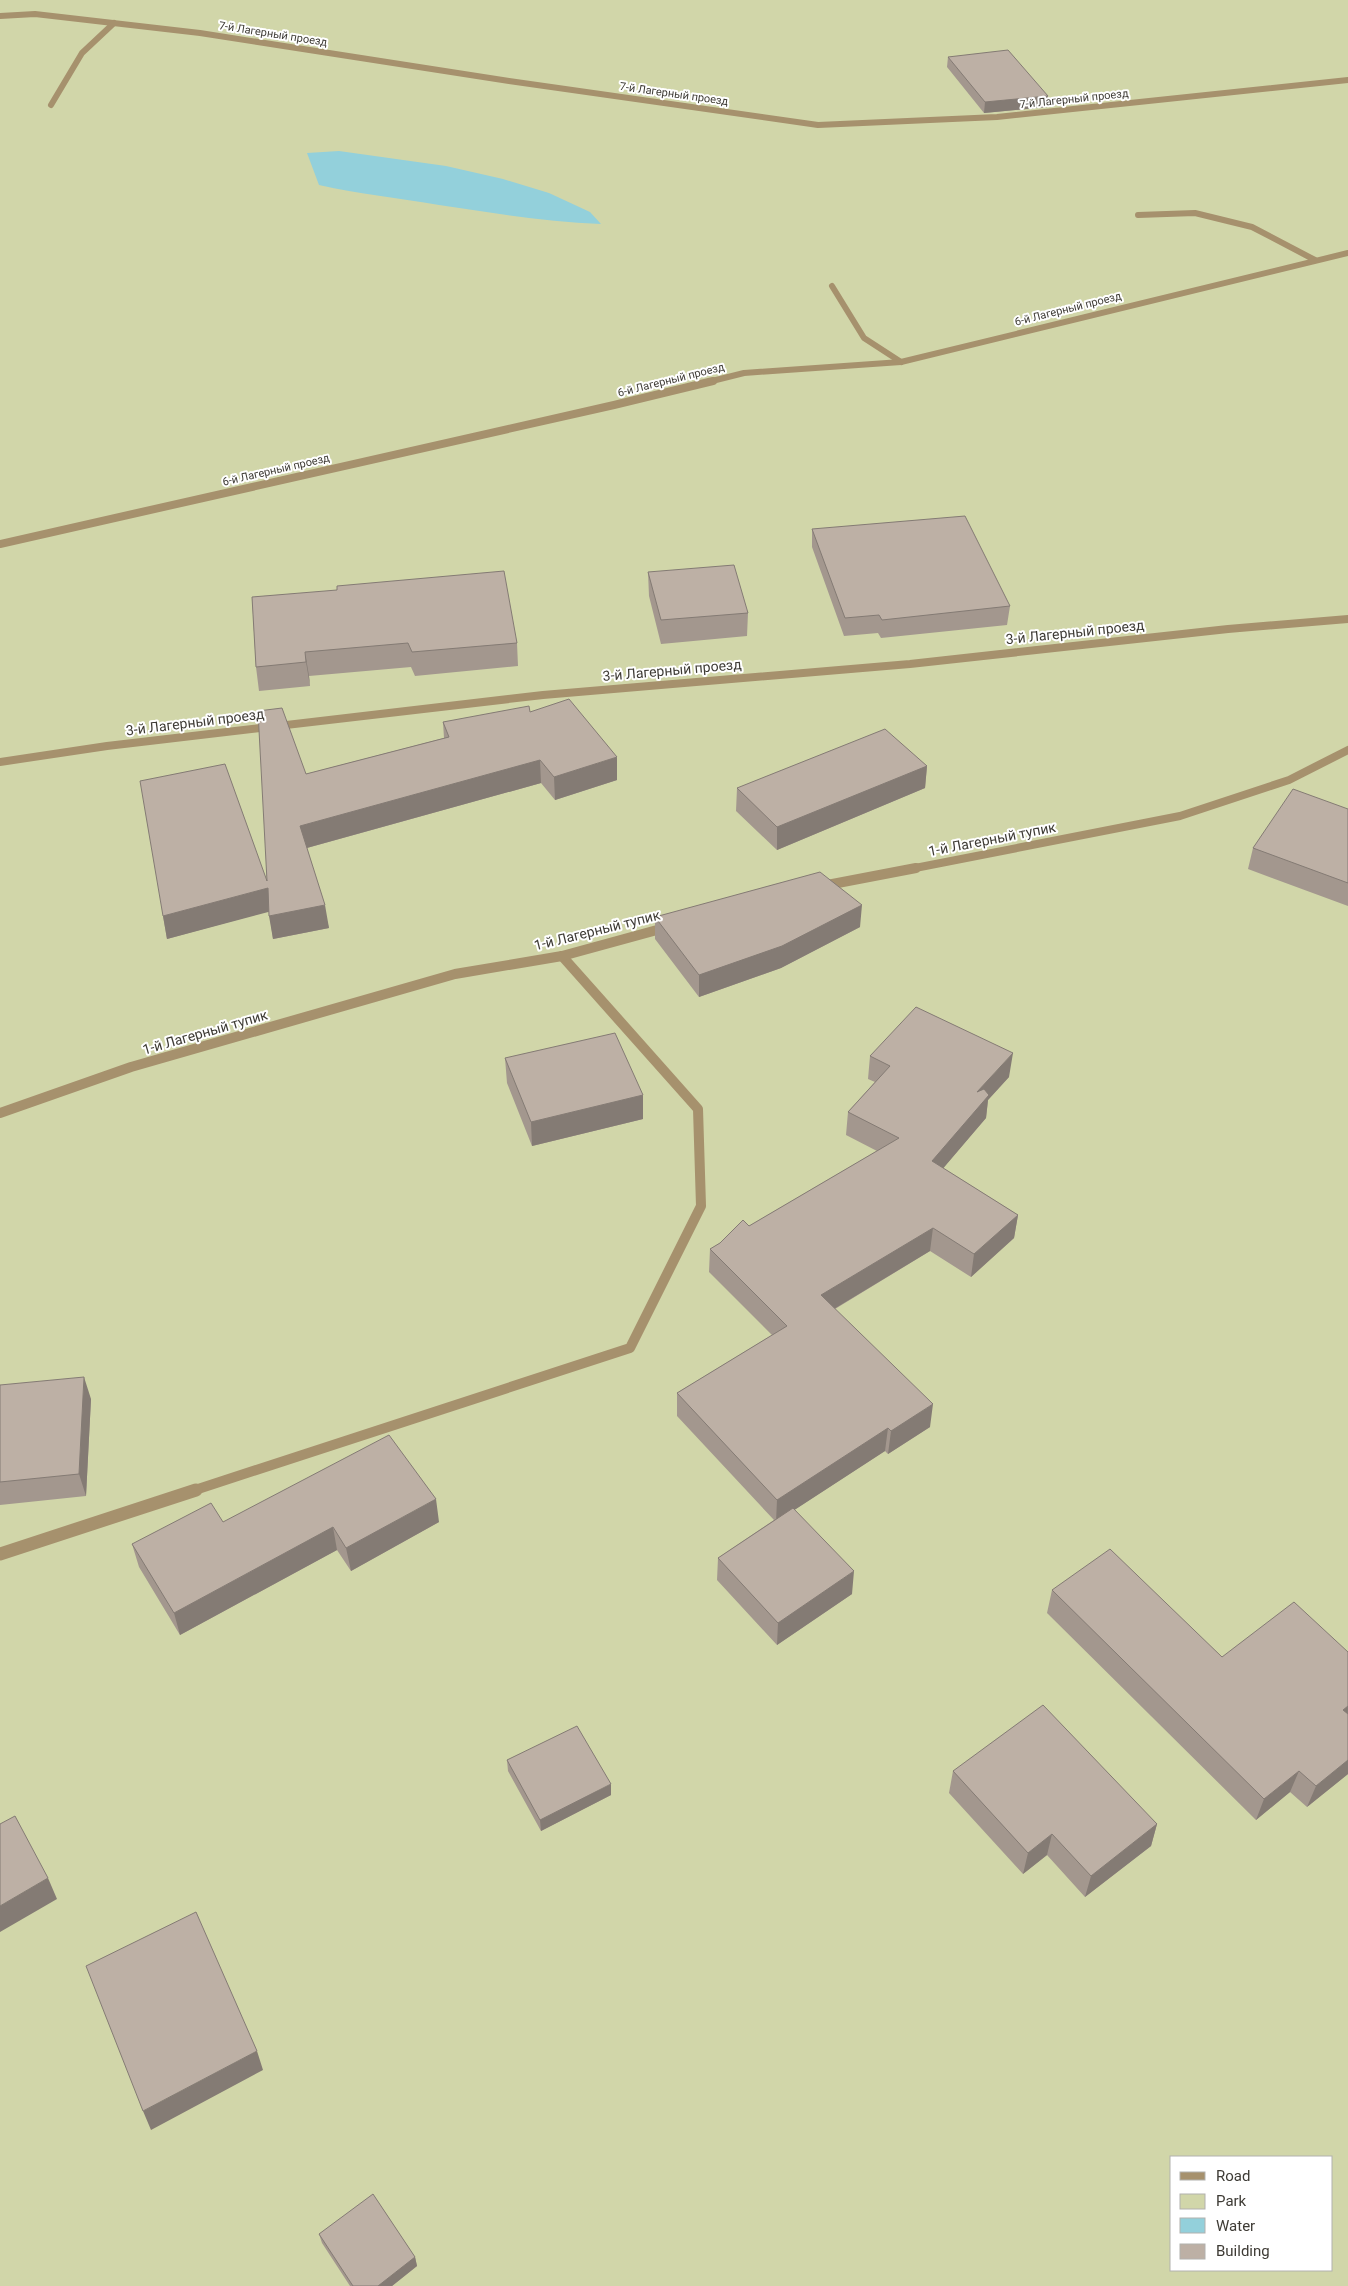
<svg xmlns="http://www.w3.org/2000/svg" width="1348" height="2286" viewBox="0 0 1348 2286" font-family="Roboto,sans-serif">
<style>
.green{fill:#d1d6a9;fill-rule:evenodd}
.water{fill:#93d0db}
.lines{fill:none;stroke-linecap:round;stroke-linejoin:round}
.lane-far2{stroke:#a6916d;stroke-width:6}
.lane-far1{stroke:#a6916d;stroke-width:10}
.lane{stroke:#a6916d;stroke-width:13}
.street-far2{stroke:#a6916d;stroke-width:6}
.street-far1{stroke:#a6916d;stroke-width:8}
.street{stroke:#a6916d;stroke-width:10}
.wall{fill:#a3978e}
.shaded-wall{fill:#847b74}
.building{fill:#bdb0a5;stroke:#847b74}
.labels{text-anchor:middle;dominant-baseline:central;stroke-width:4;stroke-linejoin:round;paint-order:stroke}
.far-street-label{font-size:11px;fill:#3e3b35;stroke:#fff}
.street-label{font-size:14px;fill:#3e3b35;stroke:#fff}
</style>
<rect width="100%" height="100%" fill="#ebe2d4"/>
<path class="green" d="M0,0h1348v2286h-1348zM1172,2157h160v113h-160z"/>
<path class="water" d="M339,151l107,15 57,13 46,14 41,19 11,12c-55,-2 -108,-11 -162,-19 -40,-7 -80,-11 -120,-20l-12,-32z"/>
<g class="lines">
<path class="lane-far2" d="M51,105l31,-52 32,-30
M1138,215l57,-2 57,14 63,33
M832,286l32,52 37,24"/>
<path class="lane-far1" d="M192,1491l438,-143 71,-142 -3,-97 -136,-153"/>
<path class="lane" d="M0,1554l196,-64"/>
<path class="street-far2" d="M0,16l35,-2 165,19 309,48 309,44 179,-8 351,-37
M708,382l36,-9 157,-11 447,-109"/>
<path class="street-far1" d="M0,544l614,-139 99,-24
M0,762l107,-16 436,-51 367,-31 318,-35 120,-10
M910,869l270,-53 109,-36 59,-30"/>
<path class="street" d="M822,886l94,-18
M0,1113l131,-46 324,-93 107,-18 106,-29"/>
</g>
<path class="wall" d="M948,57l99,50 -63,6 -37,-46z
M812,529l198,77 -3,19 -126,13 -3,-5 -34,3 -32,-89z
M648,572l100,41 -1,23 -86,8 -12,-48z
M252,597l265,46 1,23 -103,10 -4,-9 -102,9 1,10 -51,5 -3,-24z
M530,712l87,68 -62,20 -14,-17 -234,65 22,80 -56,11 -4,-28 -102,28 -4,-23 104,-35 39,-107 138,-36 -1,-16z
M927,766l-2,22 -148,62 -41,-39 1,-23z
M1348,809v97l-100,-37 5,-21z
M655,917l205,10 -79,41 -82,29 -44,-58z
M870,1056l139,21 -21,23 -2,18 -43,50 75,47 -4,23 -43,39 -41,-26 -95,58 95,118 -42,27 -3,-3 -91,59 58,84 -75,51 -60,-65 1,-22 56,-38 -97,-104v-23l95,-58 -63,-63 1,-23 167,-98 -31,-16 2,-23 27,-30 -7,-3z
M505,1058l138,37v24l-111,27 -25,-63z
M0,1385l91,14 -5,97 -86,9z
M223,1522h216l-88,49 -14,-21 -157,85 -41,-68 -7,-23z
M1052,1590l170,67 126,-5v122l-41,33 -17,-15 -34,28 -209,-207z
M507,1760l104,35 -70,36 -33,-60z
M953,1771l204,53 -6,22 -66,51 -38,-42 -24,19 -74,-81z
M319,2234l96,23 2,9 -25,20h-42l-28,-43z"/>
<path class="shaded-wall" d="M1048,96l-1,11 -63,6 1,-11z
M305,652l4,24 1,10 -4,-24z
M617,757v23l-62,20 -1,-23z
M540,760l1,23 -238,66 -3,-23z
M927,766l-2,22 -148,62v-23z
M268,888l4,23 -105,28 -4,-23z
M325,905l4,23 -56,11 -4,-23z
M862,905l-2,22 -79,41 -82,29v-22z
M1013,1053l-4,24 -21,23 -2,18 -57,67 3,-24 45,-69z
M643,1095v24l-111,27 -1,-24z
M1018,1215l-4,23 -43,39 3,-23z
M933,1228l-3,23 -111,67 2,-23z
M84,1377l7,22 -5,97 -7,-22z
M933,1404l-3,23 -42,27 3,-23z
M888,1428l-3,23 -109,71 1,-22z
M436,1499l3,23 -88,49 -5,-23z
M333,1527l4,23 -157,85 -6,-22z
M854,1571l-2,23 -75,51 1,-22z
M1348,1706v15l-5,-11z
M1348,1760v14l-41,33 9,-21z
M1299,1771l-9,21 -34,28 8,-21z
M611,1784v11l-70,36 -1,-11z
M1157,1824l-6,22 -66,51 6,-21z
M1052,1834l-5,21 -24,19 5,-21z
M48,1878l9,21 -57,33v-26z
M257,2051l6,19 -112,60 -8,-19z
M415,2257l2,9 -25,20h-14z"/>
<path class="building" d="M1008,50l40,46 -63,6 -37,-45z
M965,516l45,90 -128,14 -3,-5 -34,3 -33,-89z
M734,565l14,48 -87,7 -13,-48z
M504,571l13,72 -105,9 -4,-9 -103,9 1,10 -50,5 -4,-70 85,-7v-4z
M569,699l48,58 -63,20 -14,-17 -240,66 25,79 -56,11 -1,-28 -105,28 -23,-135 85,-17 42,117 -9,-170 24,-3 24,66 143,-37 -6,-15 86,-16 1,6z
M885,729l42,37 -150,61 -40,-39z
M1293,789l55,20v74l-95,-35z
M820,872l42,33 -80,41 -83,29 -44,-58z
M916,1007l97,46 -36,39 7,-3 5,6 -57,66 86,54 -44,39 -41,-26 -112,67 112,109 -42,27 -3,-3 -111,72 -100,-107 110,-67 -77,-77 10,-6 23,-23 6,6 150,-88 -51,-26 42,-46 -20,-10z
M615,1033l28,62 -112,27 -26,-64z
M84,1377l-5,97 -79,8v-97z
M389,1435l47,64 -90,49 -13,-21 -159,86 -42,-69 79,-41 12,19z
M793,1508l61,63 -76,52 -60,-65z
M1110,1549l112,108 72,-55 54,50v54l-5,4 5,4v46l-32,26 -17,-15 -35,28 -212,-209z
M1043,1705l114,119 -66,52 -39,-42 -24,19 -75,-82z
M577,1726l34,58 -71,36 -33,-60z
M15,1816l33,62 -48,28v-82z
M196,1912l61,139 -114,60 -57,-145z
M373,2194l42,63 -37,29h-25l-34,-52z"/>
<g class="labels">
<g class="far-street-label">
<text transform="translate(273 34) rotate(9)">7-й Лагерный проезд</text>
<text transform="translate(674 94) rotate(8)">7-й Лагерный проезд</text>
<text transform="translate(1074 99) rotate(-6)">7-й Лагерный проезд</text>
<text transform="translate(1068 309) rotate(-14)">6-й Лагерный проезд</text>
<text transform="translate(671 380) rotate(-14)">6-й Лагерный проезд</text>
<text transform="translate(276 470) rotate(-13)">6-й Лагерный проезд</text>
</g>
<g class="street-label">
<text transform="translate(1075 632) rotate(-6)">3-й Лагерный проезд</text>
<text transform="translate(672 670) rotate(-5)">3-й Лагерный проезд</text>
<text transform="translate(195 722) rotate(-7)">3-й Лагерный проезд</text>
<text transform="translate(992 839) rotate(-11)">1-й Лагерный тупик</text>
<text transform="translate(597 930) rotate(-14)">1-й Лагерный тупик</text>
<text transform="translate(205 1032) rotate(-16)">1-й Лагерный тупик</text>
</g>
</g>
<rect x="1170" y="2156" width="162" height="115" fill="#ffffff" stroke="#b2b1ae"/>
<rect x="1180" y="2172" width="25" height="8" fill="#a6916d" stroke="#b2b1ae"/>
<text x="1216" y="2181" font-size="15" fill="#3e3b35">Road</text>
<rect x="1180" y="2194" width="25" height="15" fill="#d1d6a9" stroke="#b2b1ae"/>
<text x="1216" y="2206" font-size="15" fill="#3e3b35">Park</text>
<rect x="1180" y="2218" width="25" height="15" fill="#93d0db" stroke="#b2b1ae"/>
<text x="1216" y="2231" font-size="15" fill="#3e3b35">Water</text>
<rect x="1180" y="2244" width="25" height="15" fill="#bdb0a5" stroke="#b2b1ae"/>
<text x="1216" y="2256" font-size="15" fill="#3e3b35">Building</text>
</svg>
